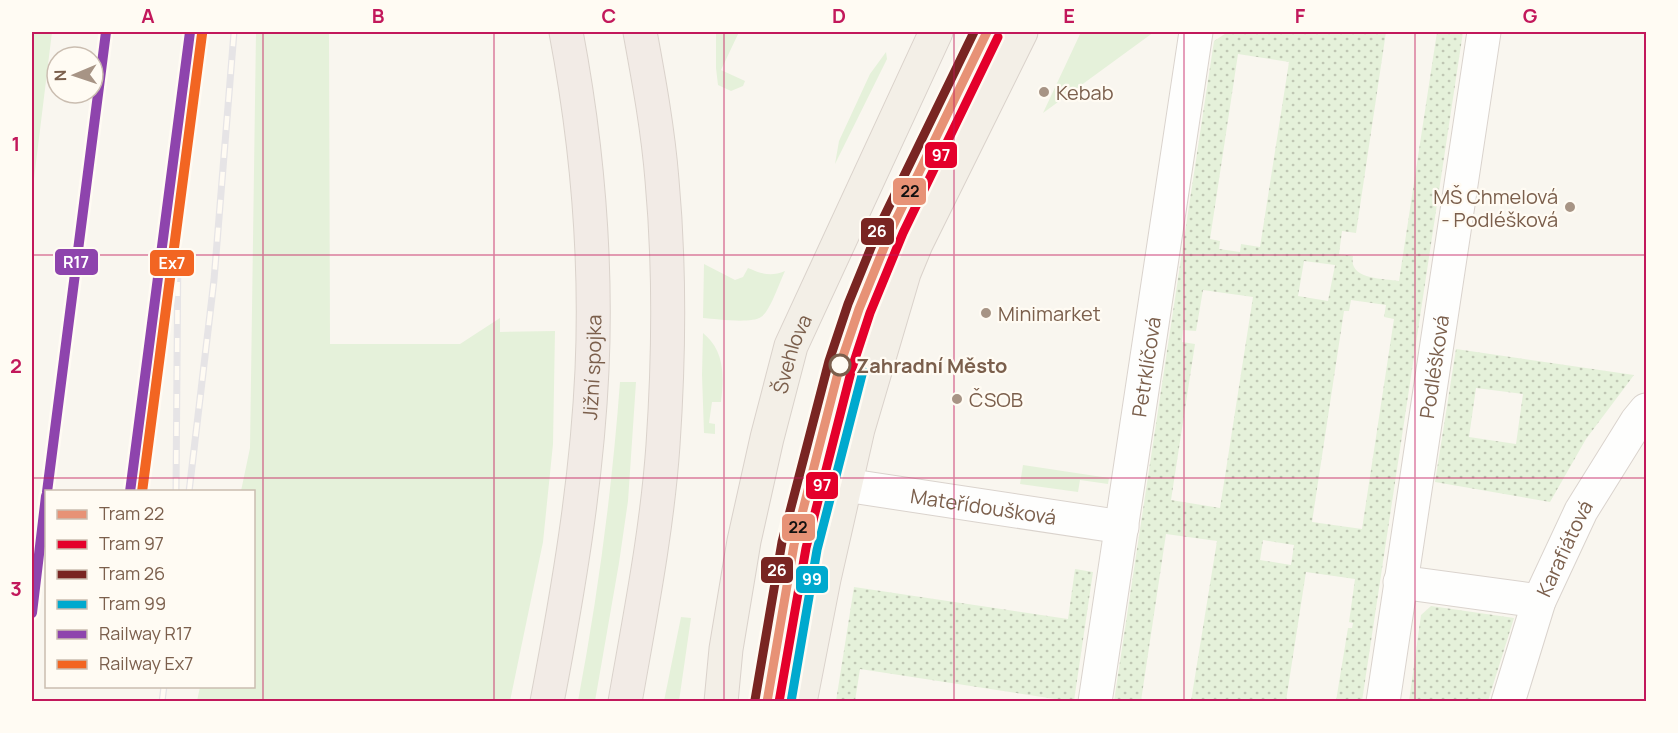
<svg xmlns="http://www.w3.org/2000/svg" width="1678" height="733" viewBox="0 0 1678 733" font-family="Manrope,sans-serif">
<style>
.grass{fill:#e5f1da}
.park{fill:url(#park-dots);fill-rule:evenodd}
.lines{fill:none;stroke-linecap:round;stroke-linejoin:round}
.minor-casing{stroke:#dad3cd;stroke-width:35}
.major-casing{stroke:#dad2cb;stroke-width:35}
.highway-casing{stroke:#dad2cb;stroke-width:35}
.minor{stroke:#fefefd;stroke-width:33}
.major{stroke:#f3efe7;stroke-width:33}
.highway{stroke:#f2ebe6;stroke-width:33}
.rail-casing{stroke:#e6e4e6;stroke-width:7}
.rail{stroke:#fffbf3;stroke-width:4.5;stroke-dasharray:14;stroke-linecap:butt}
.rail-1-casing{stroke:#fffbf3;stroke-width:15}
.rail-2-casing{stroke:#fffbf3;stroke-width:15}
.rail-1{stroke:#8e44ad;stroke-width:10}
.rail-2{stroke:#f26522;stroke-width:10}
.tram-1-casing{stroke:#fffbf3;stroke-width:14}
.tram-2-casing{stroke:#fffbf3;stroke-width:14}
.tram-3-casing{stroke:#fffbf3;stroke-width:14}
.tram-4-casing{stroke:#fffbf3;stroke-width:14}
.tram-1{stroke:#e79276;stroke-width:9}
.tram-2{stroke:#e4002b;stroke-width:9}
.tram-3{stroke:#792522;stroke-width:9}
.tram-4{stroke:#00a9ce;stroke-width:9}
.grid{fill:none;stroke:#c2185b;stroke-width:1.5;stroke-opacity:0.55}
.poi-dot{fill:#a79485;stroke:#fffbf3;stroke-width:2}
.stop-dot{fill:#fffbf3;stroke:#7b5f4c;stroke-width:3}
.labels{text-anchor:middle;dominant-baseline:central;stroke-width:4.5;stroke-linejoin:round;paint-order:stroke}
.poi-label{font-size:20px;fill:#7b5f4c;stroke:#fffbf3;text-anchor:start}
.street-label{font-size:20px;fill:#7b5f4c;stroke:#fffbf3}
.stop-label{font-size:20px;font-weight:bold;fill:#7b5f4c;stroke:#fffbf3;text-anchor:start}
.line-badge{stroke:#fffbf3;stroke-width:2}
.badge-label{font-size:16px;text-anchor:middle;font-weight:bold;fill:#fff}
.pale-badge-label{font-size:16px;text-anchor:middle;font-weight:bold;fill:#111}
.neatline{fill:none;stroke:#c2185b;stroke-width:2}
.grid-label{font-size:20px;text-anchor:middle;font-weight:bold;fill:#c2185b}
</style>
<defs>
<pattern id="park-dots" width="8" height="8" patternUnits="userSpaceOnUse" patternTransform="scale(1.5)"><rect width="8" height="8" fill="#e5f1da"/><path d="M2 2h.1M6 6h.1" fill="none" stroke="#bfc6b3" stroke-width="1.8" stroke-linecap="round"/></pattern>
</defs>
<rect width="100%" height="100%" fill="#f9f6ef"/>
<path class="grass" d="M32,32h20l-20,163z
M256,32h73l1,312h130l40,-26v14l55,-1 -2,113 -10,98 -33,159h-313l3,-14 54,-1v-194l-13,-1 9,-43z
M716,32h23l-18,38 24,11 -2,5 -12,5 -13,-6 -2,-17z
M1081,32h73l-111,81z
M886,52l1,7 -52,105 4,-23 31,-67z
M704,264l31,16 8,-3 5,-9c14,6 23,9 37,3 -5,10 -15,41 -24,46 -10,7 -45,2 -58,1z
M703,333c22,18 21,43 18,69h-9l-3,21 6,1v10l-11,-1 -2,-58z
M620,382h16l-8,119 -9,62 -24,138h-17c20,-106 34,-211 42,-319z
M1023,465l86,13 -1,6 -28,-4 -2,12 -58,-8z
M681,617l10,1 -12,83h-15z"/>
<path class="park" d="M1228,32h158l-30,201 -14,-2 -3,23 14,2c-5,24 30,22 46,25l38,-249h26l-101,669h-26l12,-73h4l1,-5 -4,-1 6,-43 -49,-7 -20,129h-95l26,-160 -51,-7 -25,167h-27l100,-660zM1238,54l51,8 -29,185 -19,-3 -1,8 -21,-3 1,-8 -10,-2zM1304,261l31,4 -7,36 -30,-5zM1203,290l50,7 -33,211 -49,-8 24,-156 -13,-2 1,-12 13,1zM1351,300l35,5 -2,12 10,2 -32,210 -50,-7 32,-211h5zM1263,540l31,5 -3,20 -31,-5z
M1456,349l178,26 -48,64 -36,63 -115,-20zM1476,388l47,6 -7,50 -47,-7z
M1075,569l18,3 -19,129h-19v-2l-195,-30 -5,32h-19l18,-114 214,32z
M1431,606l83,12 -26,83h-79l12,-86z"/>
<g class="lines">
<defs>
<g id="minor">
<path id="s1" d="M845,485l277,42"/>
<path d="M1400,582l139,19"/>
<path id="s2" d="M1095,702l101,-670"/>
<path id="s3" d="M1383,702l101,-670"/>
<path id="s4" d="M1508,702l31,-101 42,-90 56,-90 9,-11"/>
</g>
<g id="major">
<path id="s5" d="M721,702l5,-53 18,-108 23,-103 24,-92 145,-314"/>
<path d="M800,702l24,-123 34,-150 46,-156 12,-29 105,-212"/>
</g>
<g id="highway">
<path id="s6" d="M547,702c21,-110 40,-221 45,-332 5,-114 -5,-227 -26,-338"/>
<path d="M625,702c15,-86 32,-171 38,-257 6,-88 7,-177 -1,-265 -4,-50 -13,-99 -22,-148"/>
</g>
</defs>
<use href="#minor" class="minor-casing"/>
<use href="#major" class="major-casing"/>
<use href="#highway" class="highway-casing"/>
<use href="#minor" class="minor"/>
<use href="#major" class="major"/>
<use href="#highway" class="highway"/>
<defs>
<path id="rail" d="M176,492l2,-252 3,-81 11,-127
M189,492l25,-212 20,-248
M162,702l2,-16"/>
</defs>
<use href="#rail" class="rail-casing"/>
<use href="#rail" class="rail"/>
<defs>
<path id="rail-1" d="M47,492l59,-460
M130,492l60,-460
M32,613l14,-117"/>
<path id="rail-2" d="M142,492l60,-458"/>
</defs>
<use href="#rail-1" class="rail-1-casing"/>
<use href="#rail-2" class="rail-2-casing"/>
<use href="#rail-1" class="rail-1"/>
<use href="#rail-2" class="rail-2"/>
<defs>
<path id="tram-1" d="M767,702l27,-157 46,-180 19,-56 33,-81 95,-196"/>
<path id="tram-2" d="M779,702l27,-154 46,-180 18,-55 33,-80 95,-196"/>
<path id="tram-3" d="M755,700l27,-158 47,-181 19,-57 33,-81 93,-191"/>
<path id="tram-4" d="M791,702l26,-152 46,-179"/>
</defs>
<use href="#tram-1" class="tram-1-casing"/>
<use href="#tram-2" class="tram-2-casing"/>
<use href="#tram-3" class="tram-3-casing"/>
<use href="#tram-4" class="tram-4-casing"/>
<use href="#tram-1" class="tram-1"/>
<use href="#tram-2" class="tram-2"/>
<use href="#tram-3" class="tram-3"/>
<use href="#tram-4" class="tram-4"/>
</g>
<path class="grid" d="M263,32v670M494,32v670M724,32v670M954,32v670M1184,32v670M1415,32v670M32,255h1614M32,478h1614"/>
<g class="poi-dot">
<circle cx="1044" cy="92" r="6"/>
<circle cx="1570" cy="207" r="6"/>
<circle cx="986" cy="313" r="6"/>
<circle cx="957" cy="399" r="6"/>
</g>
<circle class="stop-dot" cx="840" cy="365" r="10"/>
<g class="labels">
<g class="poi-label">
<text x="1056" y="92">Kebab</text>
<text x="1558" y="196" text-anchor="end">MŠ Chmelová<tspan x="1558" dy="23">- Podléšková</tspan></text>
<text x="998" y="313">Minimarket</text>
<text x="969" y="399">ČSOB</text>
</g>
<g class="street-label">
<text stroke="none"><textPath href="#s5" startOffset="356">Švehlova</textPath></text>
<text stroke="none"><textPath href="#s3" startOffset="339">Podléšková</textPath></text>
<text stroke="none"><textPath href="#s6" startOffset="338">Jižní spojka</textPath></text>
<text stroke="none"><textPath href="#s2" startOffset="339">Petrklíčová</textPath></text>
<text stroke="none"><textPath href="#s1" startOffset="140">Mateřídoušková</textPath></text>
<text stroke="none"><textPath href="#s4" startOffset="164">Karafiátová</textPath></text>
</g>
<g class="stop-label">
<text x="856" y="365">Zahradní Město</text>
</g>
</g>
<g class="line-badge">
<rect x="924" y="141" width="34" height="28" rx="6" fill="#e4002b"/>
<rect x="892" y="177" width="35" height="29" rx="6" fill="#e79276"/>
<rect x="860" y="217" width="35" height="29" rx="6" fill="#792522"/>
<rect x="54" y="248" width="45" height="28" rx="6" fill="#8e44ad"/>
<rect x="149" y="249" width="46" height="28" rx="6" fill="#f26522"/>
<rect x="805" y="471" width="34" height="29" rx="6" fill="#e4002b"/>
<rect x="781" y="513" width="35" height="29" rx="6" fill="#e79276"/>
<rect x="760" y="556" width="34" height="28" rx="6" fill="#792522"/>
<rect x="795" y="565" width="34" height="29" rx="6" fill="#00a9ce"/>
</g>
<g class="badge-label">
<text x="941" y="161">97</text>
<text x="877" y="237">26</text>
<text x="76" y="268">R17</text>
<text x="172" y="269">Ex7</text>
<text x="822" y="491">97</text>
<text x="777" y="576">26</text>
<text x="812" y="585">99</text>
</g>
<g class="pale-badge-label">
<text x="910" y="197">22</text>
<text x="798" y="533">22</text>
</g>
<rect width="1678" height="733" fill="none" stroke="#fffbf3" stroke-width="66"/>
<rect x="45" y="490" width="210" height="198" fill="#fffbf3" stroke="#cabdb0" stroke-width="1.5"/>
<rect x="57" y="510" width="30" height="9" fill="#e79276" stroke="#cabdb0" stroke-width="1.5"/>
<text x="99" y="520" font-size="18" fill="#7b5f4c">Tram 22</text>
<rect x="57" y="540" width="30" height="9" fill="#e4002b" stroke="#cabdb0" stroke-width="1.5"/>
<text x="99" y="550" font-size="18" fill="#7b5f4c">Tram 97</text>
<rect x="57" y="570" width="30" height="9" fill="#792522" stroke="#cabdb0" stroke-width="1.5"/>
<text x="99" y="580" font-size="18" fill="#7b5f4c">Tram 26</text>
<rect x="57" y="600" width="30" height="9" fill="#00a9ce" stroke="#cabdb0" stroke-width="1.5"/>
<text x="99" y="610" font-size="18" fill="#7b5f4c">Tram 99</text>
<rect x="57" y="630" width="30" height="9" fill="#8e44ad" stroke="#cabdb0" stroke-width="1.5"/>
<text x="99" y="640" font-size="18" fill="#7b5f4c">Railway R17</text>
<rect x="57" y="660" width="30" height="9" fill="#f26522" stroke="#cabdb0" stroke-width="1.5"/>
<text x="99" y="670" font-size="18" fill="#7b5f4c">Railway Ex7</text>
<g transform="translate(75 75) rotate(268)"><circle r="28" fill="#fffbf3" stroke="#cabdb0" stroke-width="1.5"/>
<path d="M0-4.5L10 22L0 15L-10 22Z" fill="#a79485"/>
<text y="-9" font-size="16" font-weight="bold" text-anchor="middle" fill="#7b5f4c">N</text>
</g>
<rect x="33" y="33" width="1612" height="667" class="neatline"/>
<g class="grid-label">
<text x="148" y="23">A</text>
<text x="378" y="23">B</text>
<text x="609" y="23">C</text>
<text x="839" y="23">D</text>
<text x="1069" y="23">E</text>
<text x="1300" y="23">F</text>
<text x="1530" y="23">G</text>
<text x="16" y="151">1</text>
<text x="16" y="373">2</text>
<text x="16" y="596">3</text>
</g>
</svg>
